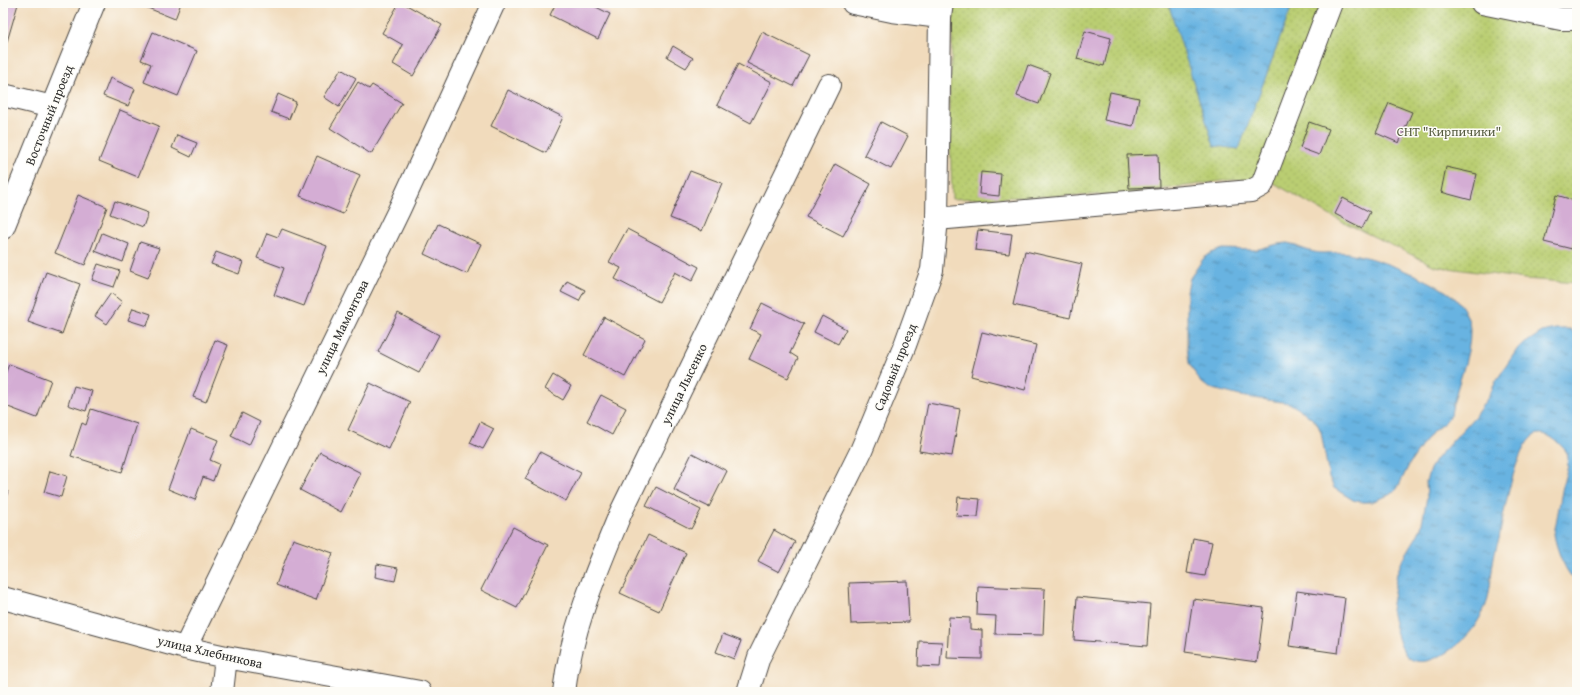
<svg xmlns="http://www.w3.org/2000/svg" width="1580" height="695" viewBox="0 0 1580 695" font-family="'Gentium Book Plus',serif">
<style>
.green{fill:url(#green-dots);stroke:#727c4e}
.water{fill:url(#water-ripples);stroke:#4a6f86}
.building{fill:#d4add4}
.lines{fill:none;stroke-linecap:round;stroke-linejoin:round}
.minor-casing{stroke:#494541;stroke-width:24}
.minor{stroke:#fff;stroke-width:22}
.labels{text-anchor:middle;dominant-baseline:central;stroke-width:3;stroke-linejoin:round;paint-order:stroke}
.street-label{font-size:13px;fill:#2b2b2b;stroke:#fdfcf7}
.park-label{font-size:13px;fill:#565c40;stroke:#fdfcf7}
</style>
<defs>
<pattern id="green-dots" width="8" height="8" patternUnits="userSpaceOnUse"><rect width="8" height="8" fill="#bace72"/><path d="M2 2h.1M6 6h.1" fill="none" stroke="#a0b163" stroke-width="1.8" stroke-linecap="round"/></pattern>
<pattern id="water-ripples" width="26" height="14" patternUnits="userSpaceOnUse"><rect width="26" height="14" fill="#68b3e1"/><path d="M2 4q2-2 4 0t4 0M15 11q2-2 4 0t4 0" fill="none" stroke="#5692b7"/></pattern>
</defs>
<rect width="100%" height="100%" fill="#fdfcf7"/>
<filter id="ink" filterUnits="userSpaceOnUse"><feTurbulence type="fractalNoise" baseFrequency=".025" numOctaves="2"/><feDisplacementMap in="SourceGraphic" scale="8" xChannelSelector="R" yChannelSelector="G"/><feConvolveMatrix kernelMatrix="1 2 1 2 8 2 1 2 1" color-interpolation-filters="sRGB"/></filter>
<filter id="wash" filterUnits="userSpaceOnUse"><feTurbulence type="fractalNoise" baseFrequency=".012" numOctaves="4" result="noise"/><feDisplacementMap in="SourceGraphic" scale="16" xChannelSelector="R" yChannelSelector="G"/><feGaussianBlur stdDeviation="0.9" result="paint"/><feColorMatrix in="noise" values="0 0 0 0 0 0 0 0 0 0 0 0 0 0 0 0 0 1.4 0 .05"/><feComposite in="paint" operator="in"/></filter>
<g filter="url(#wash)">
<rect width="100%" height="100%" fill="#f1dbbc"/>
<path class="green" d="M954,3h623v280l-52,-4 -90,-13 -106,-51 -55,-32 -44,-3 -102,14 -176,5 -3,-94z"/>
<path class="water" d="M1168,3h125l-54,146 -25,-3z
M1288,243c11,4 23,10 35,10 11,0 19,-2 30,1 26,5 87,28 105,47 7,9 12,19 12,30 1,25 -15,58 -19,83l-6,8 -15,12 -20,29 -13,26 -8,6 -18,7h-10l-8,-2 -19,-12 -5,-11 -8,-45 -4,-9 -13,-11 -15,-9 -49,-7 -30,-8 -9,-5 -12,-20 -2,-16v-56l3,-13 13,-19 8,-6 12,-4 32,1 23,-6z
M1556,329h14l7,6v247c-12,-9 -21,-34 -23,-48l10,-54 4,-14 -2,-15c-7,-8 -19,-21 -31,-16 -20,10 -32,82 -36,104 -2,6 -4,12 -5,18 -3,16 -3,32 -8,48 -4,9 -9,19 -15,26 -11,14 -44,40 -62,27 -10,-7 -15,-36 -18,-48l6,-37 5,-12 15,-25 4,-8 6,-31 -1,-16 4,-12 6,-10 39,-43 14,-20 7,-15 22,-33 24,-16z"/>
<g id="blocks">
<path class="building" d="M3,3l15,1 -12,41 -3,-1z
M144,3h37l-6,16 -32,-13z
M399,3h4l39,22 -29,51 -20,-12 10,-19 -21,-12z
M556,3h32l22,11 -12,25 -48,-24z
M1085,31l26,7 -7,28 -27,-7z
M153,32l44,19 -19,45 -34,-14 7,-18 -10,-4z
M762,32l47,23 -16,31 -46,-23z
M673,46l20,12 -7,10 -19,-11z
M738,64l34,18 -21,41 -34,-18z
M1028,65l22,8 -11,31 -22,-8z
M341,69l15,9 -17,29 -15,-10z
M110,78l25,11 -7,17 -25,-10z
M358,82l11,7 3,-4 30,18 -31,51 -41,-26z
M508,90l55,27 -17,36 -55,-27z
M1110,92l29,6 -6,28 -29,-6z
M278,94l18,8 -7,17 -18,-7z
M1389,103l23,9 -13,31 -23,-10z
M120,110l39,16 -21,51 -39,-16z
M881,122l27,14 -17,33 -27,-14z
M1309,122l20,7 -10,26 -19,-7z
M177,135l20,8 -6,14 -19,-9z
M1158,154l1,33 -30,1 -2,-33z
M317,156l43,19 -17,39 -43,-18z
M835,164l36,20 -28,52 -37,-19z
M1446,167l31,7 -6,26 -30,-8z
M690,171l32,12 -20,48 -32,-13z
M981,172l20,2 -2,22 -20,-2z
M78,195l29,12 -22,58 -30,-12z
M1556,195l21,6v27l-5,21 -28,-7z
M1343,198l27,14 -8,16 -27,-14z
M115,201l33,12 -5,14 -33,-13z
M438,224l43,20 -14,30 -43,-20z
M282,229l45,17 -23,60 -30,-11 10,-27 -27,-10 10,-25 11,4z
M627,229l72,38 -7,14 -17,-9 -16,30 -44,-23 6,-11 -12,-6z
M978,230l34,4 -3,20 -34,-4z
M102,233l27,11 -6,18 -28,-11z
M140,242l19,6 -11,30 -18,-7z
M1025,251l57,13 -12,54 -57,-13z
M216,252l27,10 -4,12 -28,-10z
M98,264l22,7 -6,16 -22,-7z
M46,272l34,12 -18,50 -34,-12z
M567,281l18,9 -6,11 -18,-9z
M111,293l11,9 -15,22 -12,-8z
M762,303l42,21 -14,29 8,5 -10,20 -39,-19 12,-25 -11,-5z
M133,308l18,6 -4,12 -19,-6z
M398,313l41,22 -20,38 -41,-21z
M822,316l24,13 -8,15 -24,-12z
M604,317l41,22 -20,38 -41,-22z
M982,332l54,13 -11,45 -54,-14z
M215,340l13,5 -22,57 -13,-5z
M9,364l42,16 -14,38 -34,-13v-25z
M553,375l18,11 -8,14 -18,-11z
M370,383l40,19 -21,47 -41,-19z
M74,386l18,5 -6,20 -18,-6z
M601,395l25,13 -14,27 -25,-14z
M928,403l32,6 -8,47 -33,-5z
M91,409l46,15 -15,48 -51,-16 11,-33 4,2z
M242,413l18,9 -11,23 -18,-9z
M480,422l14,7 -11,20 -13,-6z
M191,429l27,11 -8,20 9,4 -6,17 -10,-4 -8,23 -27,-11z
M320,452l41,21 -20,39 -41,-22z
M540,452l41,21 -15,28 -41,-22z
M692,453l35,18 -18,36 -35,-17z
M50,471l17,5 -6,21 -17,-5z
M656,487l45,23 -10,19 -45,-23z
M3,489l5,2 -5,16z
M958,497l22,2 -2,18 -22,-1z
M513,527l35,18 -31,63 -36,-18z
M774,530l21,12 -16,30 -21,-11z
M648,535l38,18 -27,58 -39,-18z
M1193,538l19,4 -7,34 -18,-3z
M293,539l40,14 -17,47 -40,-15z
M377,564l21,4 -3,13 -20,-4z
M907,581l2,41 -58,2 -2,-41z
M978,586l67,3 -2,46 -48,-1 1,-18 -19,-1z
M1297,591l48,7 -7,55 -49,-7z
M1077,597l73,7 -3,42 -73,-6z
M1193,599l71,9 -7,54 -72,-10z
M949,617l21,1v11l12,1v29l-35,-1z
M723,634l18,7 -7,18 -18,-7z
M919,641l23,1 -2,25 -22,-1z"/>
</g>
</g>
<g filter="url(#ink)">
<use href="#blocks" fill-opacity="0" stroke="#494541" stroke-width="1"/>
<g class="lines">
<defs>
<path id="minor" d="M853,3l39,8 48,6
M1482,3l79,16h16
M3,95l49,12
M937,219l314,-28 11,-6 69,-182
M3,228l91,-225
M3,598l182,50 41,9 194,35
M185,648l214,-438 95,-207
M222,692l4,-35
M564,692c7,-63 33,-122 57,-180l208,-427
M748,692l11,-35 102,-206 44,-106 27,-75 5,-51 3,-202 2,-14"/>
</defs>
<use href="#minor" class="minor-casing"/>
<use href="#minor" class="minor"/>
</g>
</g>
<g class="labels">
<g class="street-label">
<text transform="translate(49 115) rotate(-68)">Восточный проезд</text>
<text transform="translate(342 327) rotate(-64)">улица Мамонтова</text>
<text transform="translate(895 367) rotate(-68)">Садовый проезд</text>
<text transform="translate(684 384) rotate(-64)">улица Лысенко</text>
<text transform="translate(210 652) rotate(13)">улица Хлебникова</text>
</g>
<g class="park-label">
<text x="1449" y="131">СНТ "Кирпичики"</text>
</g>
</g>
<rect width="1580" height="695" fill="none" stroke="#fdfcf7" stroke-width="16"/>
</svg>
